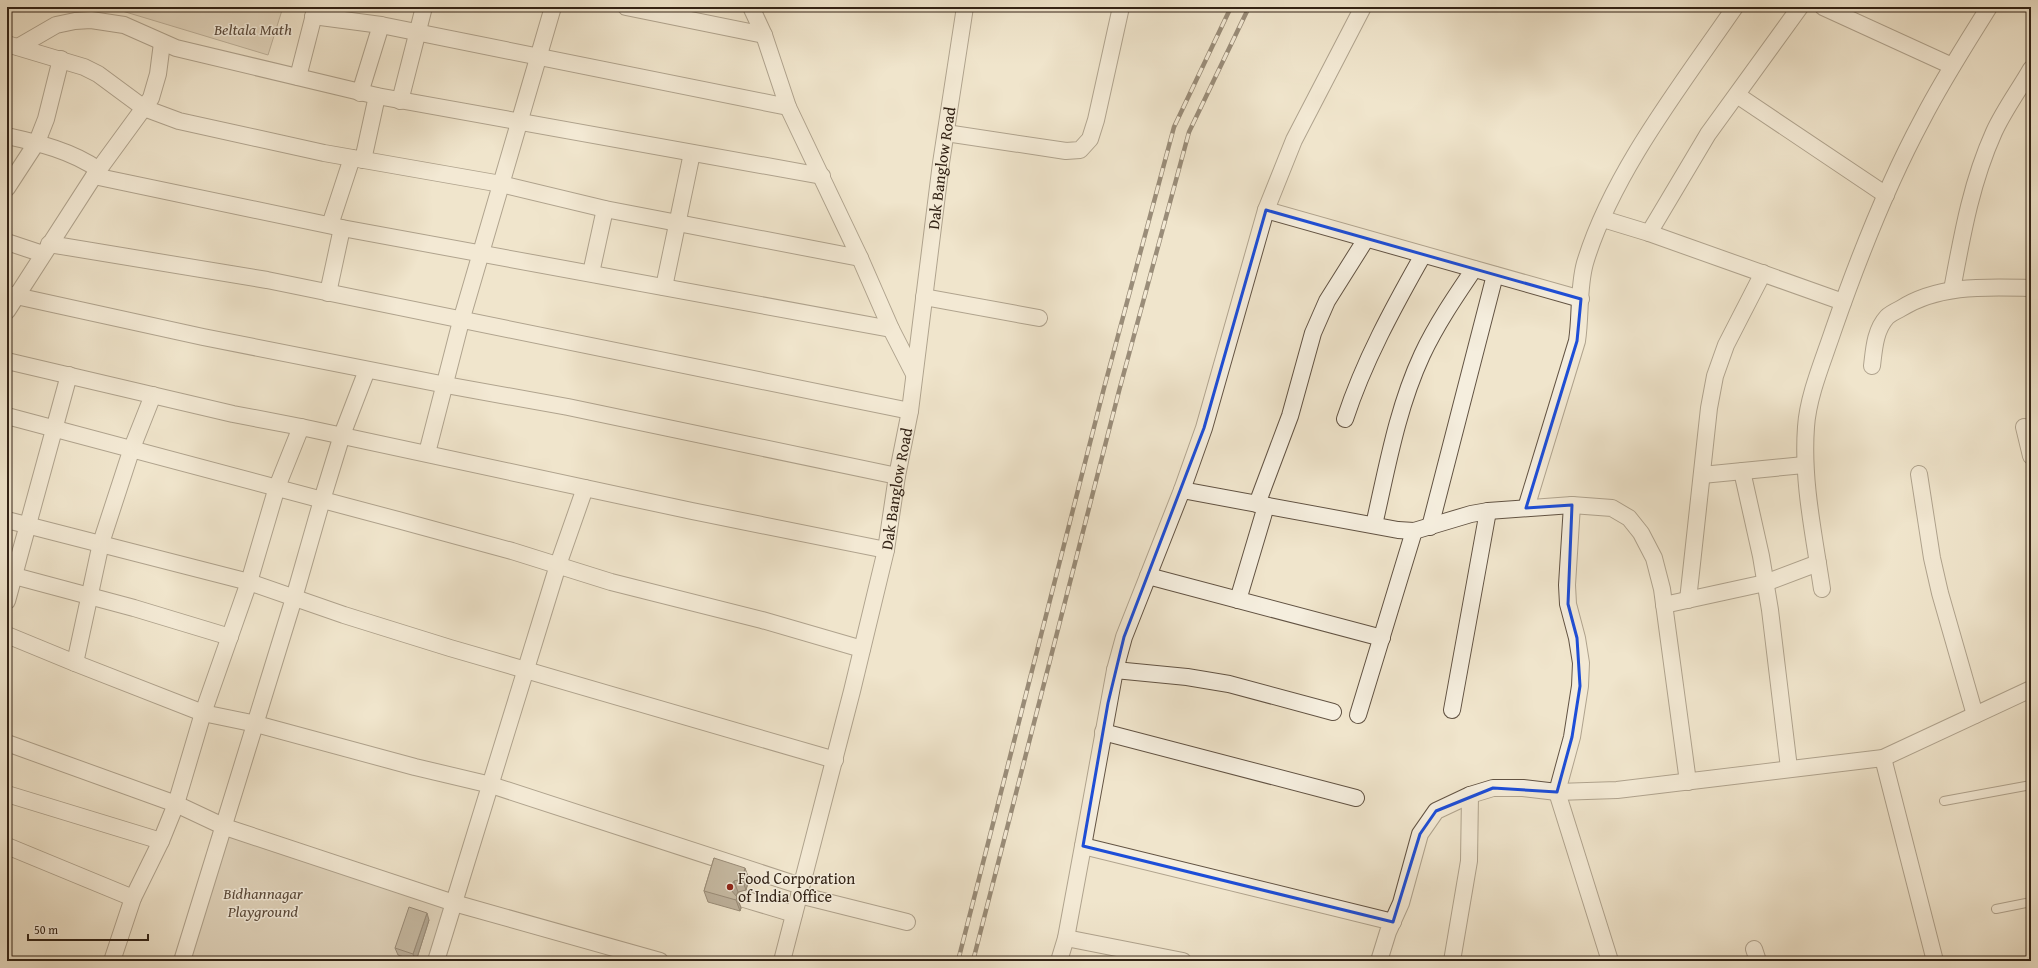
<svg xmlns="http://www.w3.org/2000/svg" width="2038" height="968" viewBox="0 0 2038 968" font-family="'Gentium Book Plus',serif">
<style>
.green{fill:#d0c4ad;stroke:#817361}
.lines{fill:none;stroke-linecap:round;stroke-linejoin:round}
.lane-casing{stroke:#625343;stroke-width:10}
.street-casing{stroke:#625343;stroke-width:18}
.lane{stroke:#f5eede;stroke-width:8}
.street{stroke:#f5eede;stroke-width:16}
.rail-casing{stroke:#322215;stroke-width:4.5}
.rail{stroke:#f5eede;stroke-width:3;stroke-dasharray:9;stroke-linecap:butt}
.wall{fill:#807464;stroke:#322215}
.shaded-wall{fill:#685e51;stroke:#322215}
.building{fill:#958774;stroke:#322215}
.marked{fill:none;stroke:#1d4ed8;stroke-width:3;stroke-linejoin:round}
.poi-dot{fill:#8f2418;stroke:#f5eede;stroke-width:1.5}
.labels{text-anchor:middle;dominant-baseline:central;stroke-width:3;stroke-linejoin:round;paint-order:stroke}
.park-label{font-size:16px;font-style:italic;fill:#5a4a3b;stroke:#f5eede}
.street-label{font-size:16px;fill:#322215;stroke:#f5eede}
.poi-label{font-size:16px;fill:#322215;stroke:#f5eede;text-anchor:start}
</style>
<rect width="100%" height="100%" fill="#f0e5cc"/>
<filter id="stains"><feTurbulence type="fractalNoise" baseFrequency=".005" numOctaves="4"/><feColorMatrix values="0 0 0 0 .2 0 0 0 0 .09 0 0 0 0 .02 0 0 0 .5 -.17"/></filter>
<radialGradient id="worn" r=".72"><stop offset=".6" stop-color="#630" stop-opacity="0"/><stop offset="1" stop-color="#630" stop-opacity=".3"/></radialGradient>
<path class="green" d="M109,7h174l-15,48z
M225,827l229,76 -18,58h-254z"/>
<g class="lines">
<defs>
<path id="lane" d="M1944,801l87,-16
M1996,909l35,-7"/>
<g id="street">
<path d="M626,7l138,28"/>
<path d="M751,7l13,28 24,72 72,151 31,71 23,45"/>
<path d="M1823,7l129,59"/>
<path d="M313,16l68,9 407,82"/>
<path d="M7,44l77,23 14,7 46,34 35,13 145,32 177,31 104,25 255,49"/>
<path d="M18,47l38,-22 19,-4 16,-1 33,5 52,23 201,48 445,80"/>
<path d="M298,77l18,-70"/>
<path d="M360,93l21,-68"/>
<path d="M1737,95l149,100"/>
<path d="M400,101l24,-94"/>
<path d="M946,133l120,18 14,-1 10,-11 6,-19 25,-113"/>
<path d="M7,136c32,7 65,15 92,34"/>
<path d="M363,160l14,-64"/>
<path d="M94,176l248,52 549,101"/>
<path d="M7,188l30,-46 9,-23 15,-60"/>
<path d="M1266,210l315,89"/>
<path d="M1603,219l46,14 194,69"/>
<path d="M330,225l22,-67"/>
<path d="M1649,233l59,-99 92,-127"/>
<path d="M7,242l36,12"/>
<path d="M49,244l218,36 643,131"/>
<path d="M591,273l14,-64"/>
<path d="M664,287l28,-134"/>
<path d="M1952,290c10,-54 19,-107 42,-158 10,-22 25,-42 37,-63"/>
<path d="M328,293l14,-65"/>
<path d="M7,294l196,43 243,48 122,22 329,69"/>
<path d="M924,297l115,21"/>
<path d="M7,311l87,-135 57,-78 7,-24 4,-31"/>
<path d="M7,361l226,53 68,13 391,84 194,39"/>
<path d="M1872,366c2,-17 3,-36 15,-49 3,-3 9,-6 13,-8 39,-25 87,-22 131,-21"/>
<path d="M7,416l391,104 114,31 99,31 151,38 100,29"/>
<path d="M1345,419c19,-58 48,-111 78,-164"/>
<path d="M2024,427l7,29"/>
<path d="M427,453l34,-132 92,-314"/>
<path d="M1742,471l19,85 9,54 19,158"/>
<path d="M1919,474l13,84 8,35 35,122"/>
<path d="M1702,475l102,-10"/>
<path d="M1182,490l216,40 16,1 57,-17 17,-3 84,-6 40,3 17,10 12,15 13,25 8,31 26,193"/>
<path d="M1257,504l33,-88 23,-83 14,-32 39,-62"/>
<path d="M1572,505l-5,80 1,19 9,34 4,25 -1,23 -8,51 -15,55 53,169"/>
<path d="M1526,508l51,-167c4,-26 1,-53 8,-78 27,-90 97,-179 150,-256"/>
<path d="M7,520l242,62 95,33 106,33 385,112"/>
<path d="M1374,525c13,-57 23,-116 48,-170 14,-30 33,-58 52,-86"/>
<path d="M1430,527l65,-252"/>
<path d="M7,574l127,34 96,29"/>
<path d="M1148,576l234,62"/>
<path d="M1822,589c-8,-54 -20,-108 -16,-162 2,-31 17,-66 27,-96 25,-72 53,-144 89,-211 20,-39 44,-76 67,-113"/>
<path d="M1238,600l28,-94"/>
<path d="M1688,600l21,-192 6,-32 11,-31 37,-72"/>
<path d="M7,601l62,-226"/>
<path d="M1664,605l101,-22 53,-20"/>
<path d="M7,635l68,28 128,50 53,11 159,43 76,18 310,101"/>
<path d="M75,663l26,-120 31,-95 21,-53"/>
<path d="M1115,670l72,7 42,7 104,28"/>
<path d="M1452,710l36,-199"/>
<path d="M1358,715l56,-184"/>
<path d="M1103,732l253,66"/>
<path d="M7,743l169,61 49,23 229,76 206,58"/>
<path d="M1883,758l52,203"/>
<path d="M7,794l154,47"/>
<path d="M7,846l126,52"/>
<path d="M1083,846l310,76"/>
<path d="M799,895l108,27"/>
<path d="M744,899l50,15"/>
<path d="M1066,938l117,23"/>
<path d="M1754,949l4,12"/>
<path d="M112,961l21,-63 28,-57 15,-37 27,-91 46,-131 28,-95 24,-60"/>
<path d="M182,961l112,-363 28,-98 20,-65 25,-65"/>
<path d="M436,961l122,-396 27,-77"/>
<path id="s1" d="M782,961l70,-270 34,-141 11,-74 13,-65 31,-248 24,-156"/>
<path d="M1059,961l7,-23 17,-92 32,-176 9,-33 58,-147 22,-62 62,-218 28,-70 69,-133"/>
<path d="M1379,961l9,-29 13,-29 19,-69 16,-23 34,-16 23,-7h30l34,4 60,-2 266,-32 148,-69"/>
<path d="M1452,961l17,-100 1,-66"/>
</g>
</defs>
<use href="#lane" class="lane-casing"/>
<use href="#street" class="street-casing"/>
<use href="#lane" class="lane"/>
<use href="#street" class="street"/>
<defs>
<path id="rail" d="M958,961l146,-573 70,-261 57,-120
M973,961l146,-570 70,-259 60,-125"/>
</defs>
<use href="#rail" class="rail-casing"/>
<use href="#rail" class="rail"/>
</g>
<path class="wall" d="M714,858l35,21 -3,11 -8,2 -2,3 5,13 -1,3 -32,-9 -4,-11z
M429,920l-13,41 -18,-6 -3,-7z"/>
<path class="shaded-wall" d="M745,868l4,11 -3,11 -4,-11z
M734,881l4,11 -3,5 -4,-7v-4z
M737,897l4,11 -1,3 -4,-11z
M427,913l2,7 -13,41 -3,-7z"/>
<path class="building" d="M714,858l31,10 -3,11 -8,2 -3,5v4l6,7 -1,3 -32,-9z
M409,907l18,6 -14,41 -18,-6z"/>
<path d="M0 0H2038V968H0ZM1266,210l315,89 -4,42 -51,167 46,-3 -4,99 9,34 3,48 -8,51 -15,55 -64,-4 -57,23 -16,23 -27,88 -310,-76 25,-143 16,-66 80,-209z" fill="#f0e5cc" fill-opacity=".55" fill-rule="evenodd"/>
<path class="marked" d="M1266,210l315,89 -4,42 -51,167 46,-3 -4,99 9,34 3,48 -8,51 -15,55 -64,-4 -57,23 -16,23 -27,88 -310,-76 25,-143 16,-66 80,-209z"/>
<circle class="poi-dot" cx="730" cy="887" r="4"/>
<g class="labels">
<g class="park-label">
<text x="253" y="29">Beltala Math</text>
<text x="263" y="893">Bidhannagar<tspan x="263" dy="18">Playground</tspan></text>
</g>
<g class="street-label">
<text stroke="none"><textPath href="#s1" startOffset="810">Dak Banglow Road</textPath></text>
<text stroke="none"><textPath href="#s1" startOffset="486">Dak Banglow Road</textPath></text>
</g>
<g class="poi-label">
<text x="738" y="878">Food Corporation<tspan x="738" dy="18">of India Office</tspan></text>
</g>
</g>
<rect width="2038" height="968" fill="none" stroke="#f0e5cc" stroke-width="24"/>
<rect x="8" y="8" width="2022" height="952" fill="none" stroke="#322215" stroke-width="2"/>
<rect x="12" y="12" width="2014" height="944" fill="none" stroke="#322215"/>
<path d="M28 934v6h120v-6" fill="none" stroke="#322215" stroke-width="2"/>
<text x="34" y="934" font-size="12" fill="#322215" stroke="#f5eede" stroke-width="3" paint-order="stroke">50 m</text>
<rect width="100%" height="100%" filter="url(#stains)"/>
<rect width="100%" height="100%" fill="url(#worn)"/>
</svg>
